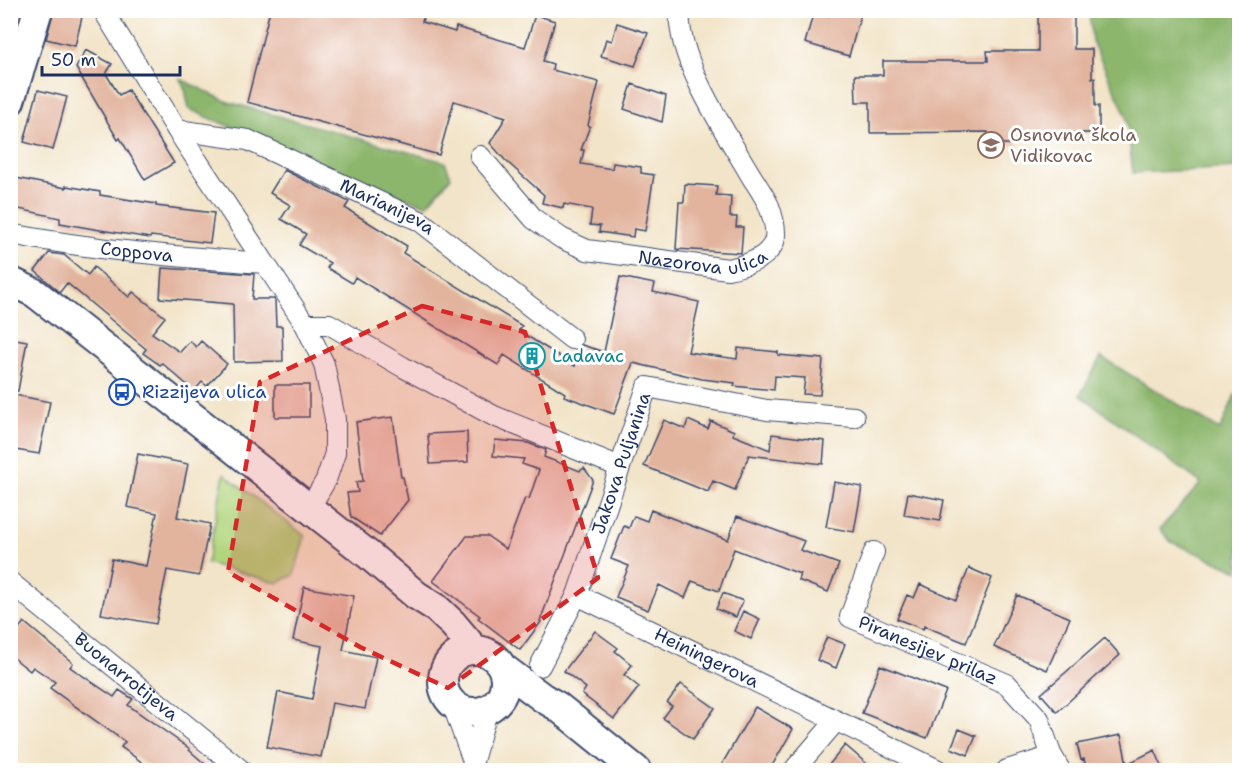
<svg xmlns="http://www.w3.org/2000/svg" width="1250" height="781" viewBox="0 0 1250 781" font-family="'Shantell Sans',sans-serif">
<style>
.green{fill:#b1d57d;stroke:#66826e;stroke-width:1.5}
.forest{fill:#8cb66c;stroke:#547265;stroke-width:1.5}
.building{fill:#e2b49e}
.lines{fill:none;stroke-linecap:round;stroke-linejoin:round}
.street-casing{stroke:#3b4a6e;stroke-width:22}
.secondary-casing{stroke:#3b4a6e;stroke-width:32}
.street{stroke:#fff;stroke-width:20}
.secondary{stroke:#fff;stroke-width:28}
.marked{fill:#d62828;fill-opacity:0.2;stroke:#d62828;stroke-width:4.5;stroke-dasharray:12 8;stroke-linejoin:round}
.labels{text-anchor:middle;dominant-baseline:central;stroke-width:6;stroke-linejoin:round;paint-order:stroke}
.education-label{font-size:18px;fill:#785e54;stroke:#fff;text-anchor:start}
.street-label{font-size:18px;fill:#1b2f5e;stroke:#fff}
.culture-label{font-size:18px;fill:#0d838f;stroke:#fff;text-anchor:start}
.transit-label{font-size:18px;fill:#164399;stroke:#fff;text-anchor:start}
</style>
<rect width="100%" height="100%" fill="#fff"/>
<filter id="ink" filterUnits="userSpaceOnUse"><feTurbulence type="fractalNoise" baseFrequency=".0167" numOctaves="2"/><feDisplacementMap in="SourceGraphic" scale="12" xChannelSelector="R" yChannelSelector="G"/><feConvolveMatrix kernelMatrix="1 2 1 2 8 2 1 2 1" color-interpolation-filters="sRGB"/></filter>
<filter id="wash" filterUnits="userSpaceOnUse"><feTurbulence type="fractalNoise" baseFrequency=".008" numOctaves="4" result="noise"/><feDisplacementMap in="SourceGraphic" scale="24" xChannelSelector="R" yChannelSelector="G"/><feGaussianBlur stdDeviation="1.35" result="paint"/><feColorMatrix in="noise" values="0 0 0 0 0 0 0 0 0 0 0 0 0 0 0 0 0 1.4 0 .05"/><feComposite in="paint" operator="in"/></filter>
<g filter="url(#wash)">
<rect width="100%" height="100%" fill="#f2e4c8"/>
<path class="green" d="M224,474l81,62 -11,39 -17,8 -70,-20z"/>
<path class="forest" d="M1089,11h150v157l-106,5 -7,-58 -34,-74z
M180,79l48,23 217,60 6,15 -24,28c-81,-28 -159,-62 -238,-96l-4,-20z
M1101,357l119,73 15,-35 4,1v175l-68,-29 -11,-13 41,-46 -121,-88z"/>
<g id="blocks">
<path class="building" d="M54,10h17l12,3 -8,33 -29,-7z
M270,10h155l-3,12 33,10 1,-5 69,20 10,-32 20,6 -12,40 10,3 -1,6 47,12 -11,43 2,1 -9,24h3l-3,14 31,5 1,-6 28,4v6l13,2 -9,56 -11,-2 -1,8 -34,-5 1,-6 -10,-1 2,-16 -28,-5 -1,4 -21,-5 2,-8 -39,-35 -15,-17 16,-26 -52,-16 -15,54 -192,-53z
M831,10h31l-13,46 -44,-13 9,-32 15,5z
M1038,10h36v39h18v29h3v28h4v27h-82v11h-29v-12l-118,1v-31h-14l-1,-27h28v-14h105l-1,-10h51z
M617,23l31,10 -13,33 -34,-10 5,-17 6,2z
M86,50l26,14 -6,10 13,21 9,-5 46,73 -29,17 -25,-42 -2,2 -42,-72z
M632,84l34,12 -4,26 -38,-13z
M38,90l29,7 -14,53 -29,-8z
M284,170l65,32 -4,6 62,38 -4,7 119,73 -3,5 56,35 7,-21 22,7 16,-75 35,7 -2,8 46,10 -11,50 49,7 1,-11 40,4v3l45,4 -3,36 -17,-1 2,-16 -30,-2 -1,14 -40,-4 1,-3 -33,-4 -69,-16 -19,51 -50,-18 1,-3 -61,-38 -6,10 -143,-88 -3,6 -25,-15 3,-5 -31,-18 7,-11 -25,-15 9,-14 -20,-12z
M16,178l50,10v-2l34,6v3l56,9v2l58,7 -4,30 -59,-7 -1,2 -56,-9 -34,-6v-5l-50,-11z
M685,184l32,2 -1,9 15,1 -1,21h7l-1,10h7l-2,26 -65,-4 3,-47h5z
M49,253l15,2 24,20 6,-8 35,30 4,-5 32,25 -13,16 28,19 10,-11 6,6 5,-6 26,23 -20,22 -5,-4 -8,9 -32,-28 -2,2 -17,-12 3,-4 -79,-66 -7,9 -25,-21z
M162,268l92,6 -2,25h22l1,2 1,25h6l1,35 -49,1 -1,-58 -73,-6z
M10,338l17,3 -9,50 -8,-1z
M275,385h34v32h-34z
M10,394l40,8 -11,52 -29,-5z
M393,417l8,60h2l5,23 -28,36 -29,-19 -4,-24 11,-1 -2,-10 7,-1 -7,-59z
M664,420l21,9 3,-9 20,9 3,-8 23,10 -1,4 37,15 2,-16 53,7 -2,23 -74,-9 -14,35 -22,-9 -5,11 -64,-26z
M467,432l1,30 -38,2 -2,-30z
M495,440l33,3 18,7 -2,7 36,14 4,-3 9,12 -53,141 1,1 -21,28 -42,-32 2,-2 -47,-35 34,-45h20l19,13 19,-51 4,1 10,-29 -17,-6 2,-5 -31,-3z
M138,454l50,10 -11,53 33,7 -11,52 -32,-6 -11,54 -55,-10 11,-55 34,7 11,-53 -30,-6z
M834,482l28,5 -8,45 -28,-5z
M908,493l36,7 -4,21 -36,-6z
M651,510l77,30 9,-24 67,25 -4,9 39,14 -11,28 -30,-12 2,-6 -66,-25 -15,42 -27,-10 -7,17 -26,-13 -11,25 -32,-13 13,-31 -18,-7 13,-33 5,2 5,-12 13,5z
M969,568l23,10 -26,65 -42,-17 -1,3 -26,-10 10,-24 7,3 6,-14 36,16z
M304,587l50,9 -11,54 33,7 -11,52 -33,-6 -11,54 -54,-10 11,-55 34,7 10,-53 -29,-6z
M723,593l20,8 -7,16 -20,-8z
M1017,595l53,23 -23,52 -53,-23z
M743,611l17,8 -9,20 -17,-8z
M24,622l49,41 -3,4 44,30 5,-7 14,9 -5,6 62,44 -1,1 24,21h-59l-33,-24 4,-5 -75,-54 5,-6 -22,-15 -3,4 -20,-16v-16z
M595,631l23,17 -3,3 17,14 -8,10 15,12 -25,32 -32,-25 4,-6 -22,-17z
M827,637l18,7 -9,24 -19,-8z
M1105,638l15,17 -63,57 -16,-18z
M880,665l66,26 -19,47 -65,-25z
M681,684l34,24 -22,31 -30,-21 9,-12 -5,-3z
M755,707l38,22 -24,42h-35l-12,-7z
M959,729l17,7 -8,19 -17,-7z
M1121,735l6,29 28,-14 9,21h-77l-3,-12 -3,1 -4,-16z
M845,745l30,26h-51z"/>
</g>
</g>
<g filter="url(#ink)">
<use href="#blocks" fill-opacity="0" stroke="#3b4a6e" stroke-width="1.5"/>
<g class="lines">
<defs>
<g id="street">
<path d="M103,10l74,120 128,194h24l74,43 91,49 126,51"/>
<path id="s1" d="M177,130l71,10 172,81 152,118"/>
<path id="s2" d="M480,156l54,63 27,19 26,12 141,19c15,-3 35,-8 44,-23 7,-10 1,-29 -3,-40 -5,-11 -13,-22 -19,-32 -24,-41 -75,-117 -70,-164"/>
<path id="s3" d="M10,234c85,16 168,23 254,29"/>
<path d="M305,324l19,40 11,55v34l-9,27 -17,29"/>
<path id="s4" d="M874,552l-24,65 157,67 32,35 12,35 9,16"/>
<path id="s5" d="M10,582l231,188"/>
<path id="s6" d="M577,595l361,175"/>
<path id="s7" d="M540,666l37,-71 70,-208 120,23 87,7"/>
<path d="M452,703l21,58"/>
<path d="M473,770v-9l15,-53"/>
<path d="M794,770l41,-48"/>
<path d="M1007,770l36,-11 8,-5"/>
</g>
<path id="secondary" d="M10,101l28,-91
M10,281l25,12 335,263 46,39 19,12 18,17 22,26
M443 681a31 31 0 1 1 62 0a31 31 0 1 1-62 0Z
M503,668l40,30 14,8 79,64"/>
</defs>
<use href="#street" class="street-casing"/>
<use href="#secondary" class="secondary-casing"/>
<use href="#street" class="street"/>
<use href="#secondary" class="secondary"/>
</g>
</g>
<path class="marked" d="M422,306l103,26 73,246 -150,110 -88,-41 -132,-75 32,-190z"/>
<defs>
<symbol id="school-ring" viewBox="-11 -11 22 22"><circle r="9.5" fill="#fff" stroke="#8d6e63" stroke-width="1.5"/><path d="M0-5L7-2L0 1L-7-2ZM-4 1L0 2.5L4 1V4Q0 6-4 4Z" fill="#8d6e63"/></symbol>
<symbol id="building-ring" viewBox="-11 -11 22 22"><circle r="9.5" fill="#fff" stroke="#0f9aa8" stroke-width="1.5"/><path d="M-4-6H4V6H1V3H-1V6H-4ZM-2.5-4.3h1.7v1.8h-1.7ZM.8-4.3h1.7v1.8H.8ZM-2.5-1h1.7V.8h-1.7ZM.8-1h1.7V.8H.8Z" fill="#0f9aa8"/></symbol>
<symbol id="bus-ring" viewBox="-11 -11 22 22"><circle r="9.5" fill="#fff" stroke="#1a4fb4" stroke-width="1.5"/><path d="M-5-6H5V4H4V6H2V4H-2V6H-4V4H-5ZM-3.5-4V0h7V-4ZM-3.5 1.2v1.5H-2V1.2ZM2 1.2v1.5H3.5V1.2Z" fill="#1a4fb4"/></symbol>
</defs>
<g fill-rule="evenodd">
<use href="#school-ring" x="976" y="130" width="30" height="30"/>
<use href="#building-ring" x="517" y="341" width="30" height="30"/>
<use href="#bus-ring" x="107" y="377" width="30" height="30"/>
</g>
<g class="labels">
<g class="education-label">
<text x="1010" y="135">Osnovna škola<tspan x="1010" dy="21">Vidikovac</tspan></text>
</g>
<g class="street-label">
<text stroke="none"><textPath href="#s1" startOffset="226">Marianijeva</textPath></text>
<text stroke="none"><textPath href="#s2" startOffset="262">Nazorova ulica</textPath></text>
<text stroke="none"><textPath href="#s3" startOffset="128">Coppova</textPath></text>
<text stroke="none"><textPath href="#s7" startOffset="219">Jakova Puljanina</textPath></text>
<text stroke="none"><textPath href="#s4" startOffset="154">Piranesijev prilaz</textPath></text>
<text stroke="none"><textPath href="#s6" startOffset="144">Heiningerova</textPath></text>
<text stroke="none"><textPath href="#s5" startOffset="150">Buonarrotijeva</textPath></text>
</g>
<g class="culture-label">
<text x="552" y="356">Ladavac</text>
</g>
<g class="transit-label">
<text x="142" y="392">Rizzijeva ulica</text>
</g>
</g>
<rect width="1250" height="781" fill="none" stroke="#fff" stroke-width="36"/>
<path d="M42 66v9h138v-9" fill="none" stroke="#1b2f5e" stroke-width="3"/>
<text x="51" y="66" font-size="18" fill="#1b2f5e" stroke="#ffffff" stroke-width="4.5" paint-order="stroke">50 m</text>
</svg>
